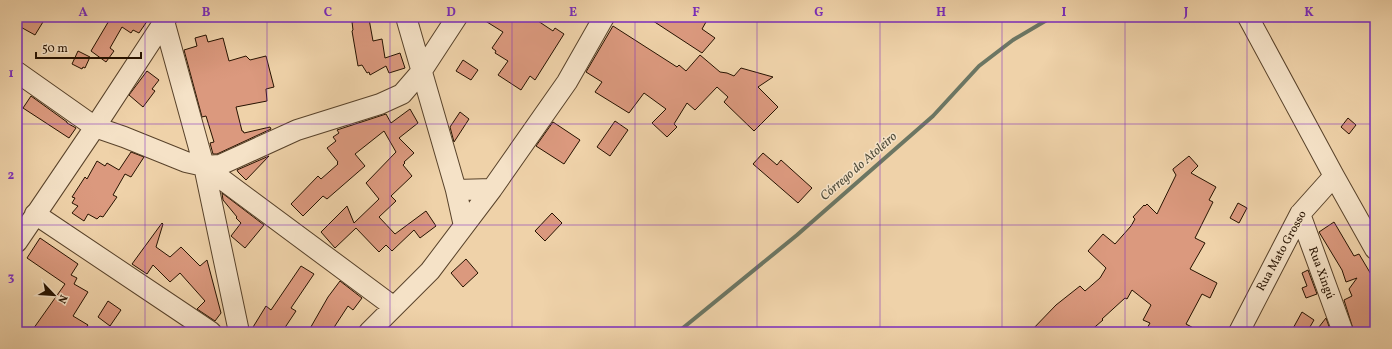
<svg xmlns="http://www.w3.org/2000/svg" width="1392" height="349" viewBox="0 0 1392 349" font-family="Vollkorn,serif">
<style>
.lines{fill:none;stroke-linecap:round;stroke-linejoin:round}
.stream{stroke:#6c7663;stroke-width:4}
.building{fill:#db997e;stroke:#261200}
.minor-casing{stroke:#58422a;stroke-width:22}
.minor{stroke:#f5e2c7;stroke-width:20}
.grid{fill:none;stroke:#7b2cbf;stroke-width:1;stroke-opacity:0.55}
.labels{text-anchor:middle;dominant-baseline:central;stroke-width:3;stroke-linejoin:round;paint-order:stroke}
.street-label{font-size:12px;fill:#261200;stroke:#f5e2c7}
.water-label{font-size:13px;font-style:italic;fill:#4f4c3a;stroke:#f5e2c7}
.neatline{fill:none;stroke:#7b2cbf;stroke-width:1.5}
.grid-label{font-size:13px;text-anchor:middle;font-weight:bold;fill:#7b2cbf}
</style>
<rect width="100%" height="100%" fill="#efd2a9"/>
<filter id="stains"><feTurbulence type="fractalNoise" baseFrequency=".005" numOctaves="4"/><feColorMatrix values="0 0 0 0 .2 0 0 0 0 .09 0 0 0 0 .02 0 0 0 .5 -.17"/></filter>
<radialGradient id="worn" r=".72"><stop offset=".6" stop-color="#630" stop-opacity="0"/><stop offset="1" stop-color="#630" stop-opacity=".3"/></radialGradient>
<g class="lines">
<path class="stream" d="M678,332l119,-97 136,-119 46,-50 34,-26 39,-23"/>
</g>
<path class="building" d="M17,17h29l-11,18 -18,-10z
M107,17h43l-11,16 -6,-3 -2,3 -9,-6 -12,21 4,3 -8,11 -15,-11 19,-32z
M479,17h53l21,14 2,-3 9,6 -29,46 -5,-4 -9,14 -23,-15 10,-14 -13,-8 1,-2 -4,-3 11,-16z
M647,17h51l8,5 -4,7 13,9 -13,15z
M369,19l4,22 9,-2 3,19 15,-5 5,15 -16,5 -3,-7 -16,9 -1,-3 -2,1 -5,-8 -4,1 -6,-35 1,-1 -1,-8z
M613,26l64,41 2,-2 7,6 14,-16 20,17 7,1 7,3 7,-8 32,9 -15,10 20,20 -24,24 -30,-29 4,-5 -11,-10 -22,23 -8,-7 -13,21 3,3 -10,10 -15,-14 14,-14 -22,-16 -15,20 -34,-21 7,-10 -16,-10z
M206,35l2,7 15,-4 6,23 17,-5 4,4 16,-4 8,31 -8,2 1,12 -31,6 6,24h1l1,2 26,-6 1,2 -54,25h-4l-3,-11 4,-1 -8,-26 -4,1 -18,-67 13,-4 -2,-8z
M78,51l12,6 -5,11 -2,-1 -1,2 -10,-5z
M463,60l15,10 -7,10 -15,-9z
M147,71l12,9 -7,9 3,2 -12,16 -14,-12z
M31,96l36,26v1l9,5 -7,10 -46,-30z
M410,109l8,14 -19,15 15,15 -10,9 1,1 -2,2 9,11 -21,20 5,5 -17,16 16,17 31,-23 10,15 -16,12 -6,-8 -22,21 -6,-6 -7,7 -23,-24 -21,20 -14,-16 26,-26 7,17 25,-24 -13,-16 30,-31 -12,-21 -29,23 10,12 -38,33 -4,-3 -20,20 -12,-12 27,-28 3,3 17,-15 -1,-1 1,-1 -11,-14 9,-7 -3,-4 6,-4 -2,-3 49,-16 5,9z
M460,112l9,7 -15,23 -4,-15z
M1348,118l8,7 -7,9 -8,-7z
M615,121l13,9 -18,26 -13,-9z
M553,122l27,18 -16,24 -28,-18z
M131,152l13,5 -13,20 -6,-3 -12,21 4,2 -14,20 -3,-1 -3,3 -9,-5 -4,7 -12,-8 6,-7 -6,-3 3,-5 -3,-1 13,-20 2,2 10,-18 8,5 2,-3 12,7z
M763,153l14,12 4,-5 31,28 -14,15 -45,-39z
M269,156l-23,24 -8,-8 -1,-2z
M1189,156l9,10 -7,7 25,14 -7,13 4,2 -18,36 10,5 -15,26 27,14 -7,15 -8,-4 -16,30 15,8h-56l5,-9 -7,-3 8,-15 -19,-15 -5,9 -2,-1 -23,21 1,1 -14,12h-59l26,-27 24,-19 5,5 15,-13 6,-10 -18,-17 15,-17 12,10 16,-18 4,-7 -2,-2 11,-12 1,1 2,-2 10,10 19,-39 -3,-5v-1z
M222,193l42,32 -19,23 -14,-12 10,-13 -5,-5 1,-1 -14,-17z
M1238,203l9,5 -8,15 -9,-5z
M552,213l10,10 -17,18 -10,-10z
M1334,222l20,34 5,-2 16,27v51h-21l-10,-32 8,-4 -3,-7 8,-11 -11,4 -4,-12 -23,-38z
M162,223l1,1 -7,23 14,10 11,-10 19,19 7,-6 14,53 -6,8 -18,-12 8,-8 -25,-28 -10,9 -17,-17 -6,9 -15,-10z
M40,238l38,26 -7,11 6,3 -3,6 14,8 -15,24 15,9 -5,7h-52l34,-48 -38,-26z
M466,259l12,14 -15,14 -12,-14z
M301,266l13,8 -23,34 5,3 -14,21h-32l16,-26 5,4z
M1308,270l9,24 -11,4 -4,-10 5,-2 -5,-13z
M340,281l22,17 -9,12 -5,-4 -17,26h-23l20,-35z
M108,301l13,9 -11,16 -12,-9z
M1302,312l12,8 -7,12h-16z
M1326,318l5,14h-16z"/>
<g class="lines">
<defs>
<path id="minor" d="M162,17l2,4 40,145 35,166
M406,17l50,173 8,36
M1248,17l86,159 41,73
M17,72l78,55 29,10 62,25 18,4 16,-1 77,-35 83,-26 22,-10 19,-22 36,-55
M204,166l190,141
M456,190l36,-1
M35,214l176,118
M1300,214l43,118
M17,242l78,-115 72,-110
M369,332l61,-61 62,-82 75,-107 37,-65
M1239,332l61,-118 34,-38"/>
</defs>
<use href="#minor" class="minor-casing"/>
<use href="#minor" class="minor"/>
</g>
<path class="grid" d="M145,17v315M267,17v315M390,17v315M512,17v315M635,17v315M757,17v315M880,17v315M1002,17v315M1125,17v315M1247,17v315M17,124h1358M17,225h1358"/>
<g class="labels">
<g class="street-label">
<text transform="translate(1282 251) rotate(-61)">Rua Mato Grosso</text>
<text transform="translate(1321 273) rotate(70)">Rua Xingú</text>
</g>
<g class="water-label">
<text transform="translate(859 167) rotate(-41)">Córrego do Atoleiro</text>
</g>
</g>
<rect width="1392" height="349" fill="none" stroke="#efd2a9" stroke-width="44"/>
<g transform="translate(54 295) rotate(115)" stroke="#f5e2c7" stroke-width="3" paint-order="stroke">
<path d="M0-3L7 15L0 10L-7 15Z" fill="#261200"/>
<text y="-6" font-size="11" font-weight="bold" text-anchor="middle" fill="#261200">N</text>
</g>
<path d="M36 52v6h105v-6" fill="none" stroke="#261200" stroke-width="2"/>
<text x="42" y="52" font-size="12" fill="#261200" stroke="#f5e2c7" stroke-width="3" paint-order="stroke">50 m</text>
<rect x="22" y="22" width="1348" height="305" class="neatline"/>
<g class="grid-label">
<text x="83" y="16">A</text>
<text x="206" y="16">B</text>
<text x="328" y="16">C</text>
<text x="451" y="16">D</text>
<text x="573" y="16">E</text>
<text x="696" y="16">F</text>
<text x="819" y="16">G</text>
<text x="941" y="16">H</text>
<text x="1064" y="16">I</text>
<text x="1186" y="16">J</text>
<text x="1309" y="16">K</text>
<text x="11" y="77">1</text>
<text x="11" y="179">2</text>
<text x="11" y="281">3</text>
</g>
<rect width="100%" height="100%" filter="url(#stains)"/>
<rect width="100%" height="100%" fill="url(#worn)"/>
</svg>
